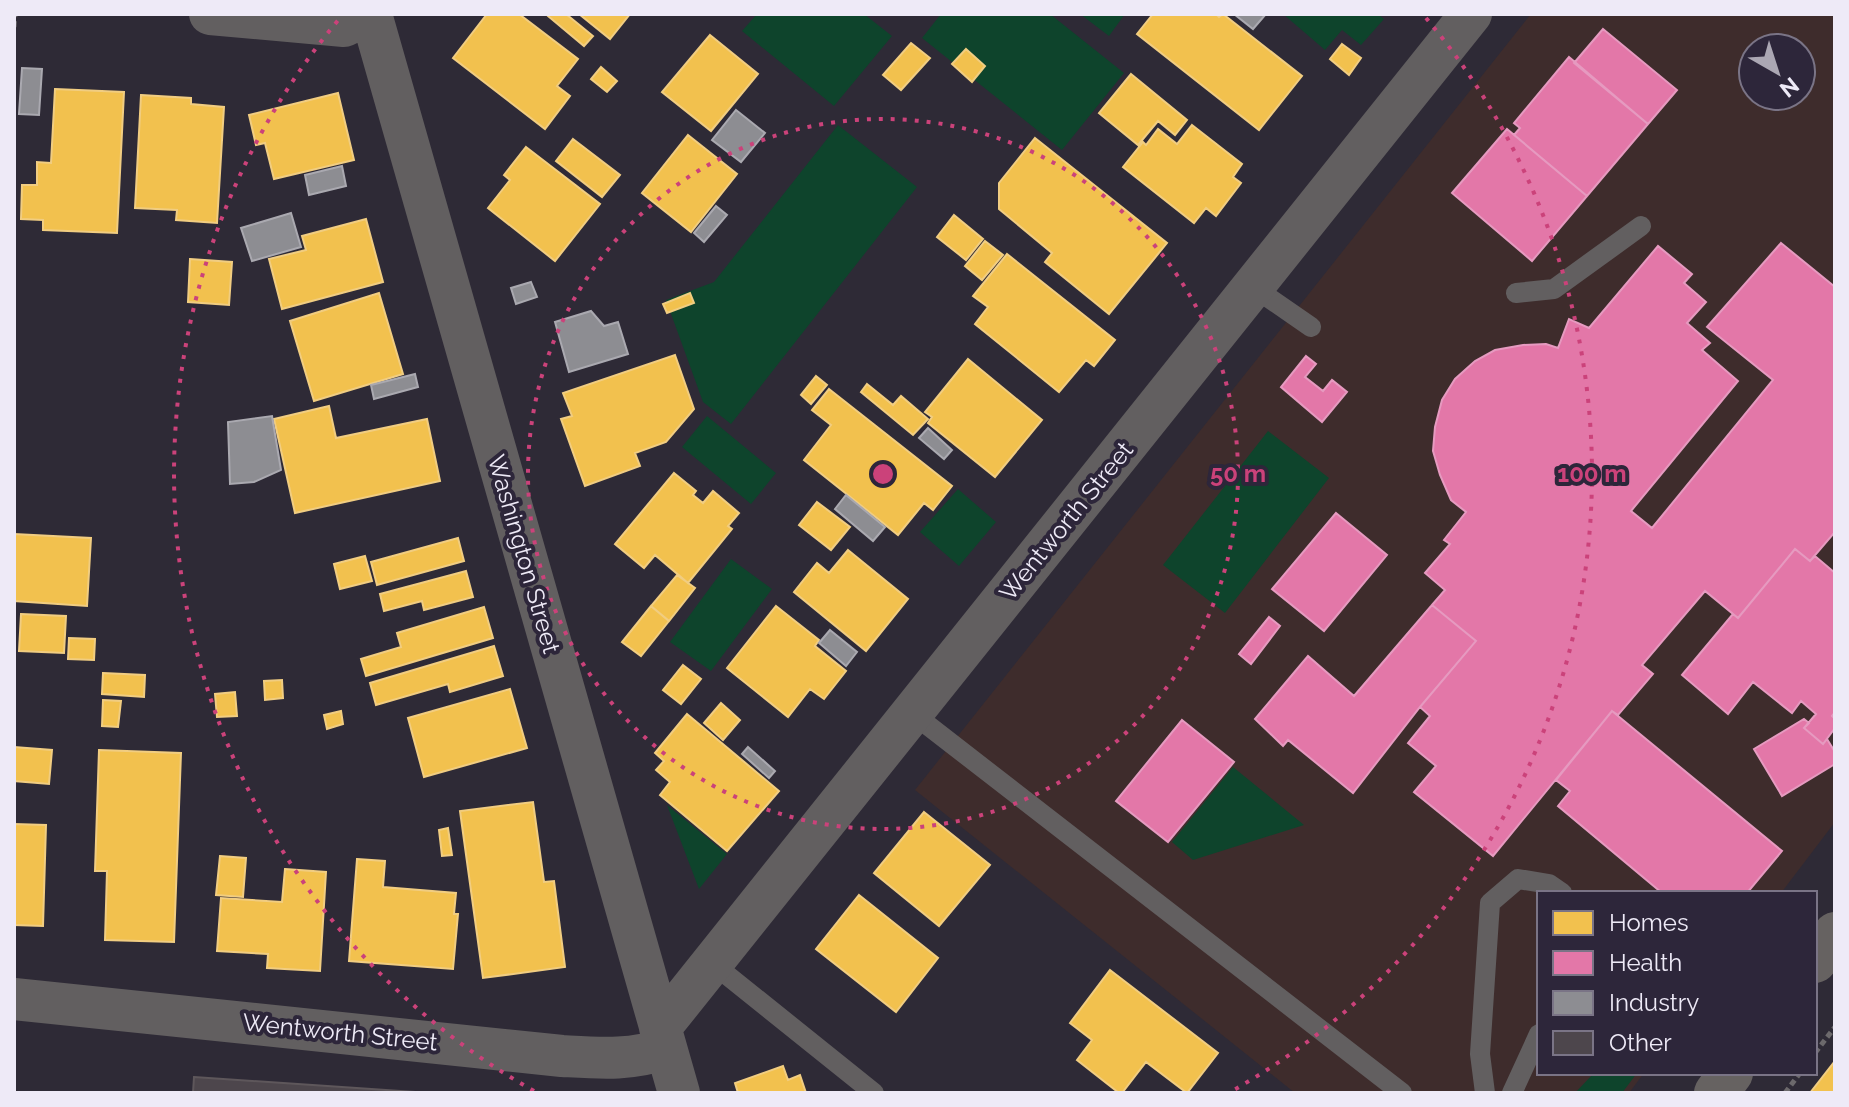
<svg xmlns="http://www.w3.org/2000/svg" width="1849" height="1107" viewBox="0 0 1849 1107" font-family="Raleway,sans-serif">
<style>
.medical{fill:#3e2c2c;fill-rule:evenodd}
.green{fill:#0e442c}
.homes{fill:#f2c14e;stroke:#f1cd81;stroke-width:2}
.health{fill:#e377a8;stroke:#e69ac0;stroke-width:2}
.industry{fill:#8d8d92;stroke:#aaa9b0;stroke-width:2}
.building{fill:#4d464c;stroke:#5e575b;stroke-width:2}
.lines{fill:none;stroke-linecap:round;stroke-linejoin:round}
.path{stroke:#6c696c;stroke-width:5;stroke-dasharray:6 4;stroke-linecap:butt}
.lane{stroke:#625f60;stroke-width:20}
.street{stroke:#625f60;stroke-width:42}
.secondary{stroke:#666261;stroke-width:44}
.ring{fill:none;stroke:#cb427a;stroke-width:4;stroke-dasharray:4 8}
.labels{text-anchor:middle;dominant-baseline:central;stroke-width:8;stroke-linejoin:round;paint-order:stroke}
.street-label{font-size:24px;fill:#eeeaf7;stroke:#2d263a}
.centre{fill:#cb427a;stroke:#2d263a;stroke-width:4}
.ring-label{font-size:24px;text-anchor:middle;font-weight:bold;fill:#cb427a;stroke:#2d263a;stroke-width:8;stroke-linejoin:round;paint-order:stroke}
</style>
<rect width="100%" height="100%" fill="#2e2a36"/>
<path class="medical" d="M1531,14h304v808l-54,71h-242v180h105l-15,20h-334l-380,-303zM1753,48h48v48h-48z"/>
<path class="green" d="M757,14h107l28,22 -58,70 -92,-75z
M941,14h109l74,59 -62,77 -140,-112z
M1080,14h45l-16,22z
M1283,14h95l6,5 -23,26 -19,-15 -17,20z
M838,125l79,62 -186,237 -28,-22 -37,-102 48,-18z
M707,416l69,57 -25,31 -69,-57z
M1268,431l61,47 -104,135 -62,-48z
M958,489l38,33 -37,44 -39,-34z
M731,559l41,30 -61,82 -41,-29z
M1233,767l71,58 -111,35 -21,-18z
M667,805l60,49 -28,35z
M1594,1073h43l-15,20h-47z"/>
<path class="homes" d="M487,14h32l59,45 -21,27 13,10 -25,33 -92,-71z
M549,14h17l27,22 -9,10 -36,-30z
M579,14h51l-20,25z
M1153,14h63l3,3 4,-3 79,62 -43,54 -122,-96z
M710,35l48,39 -47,57 -49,-39z
M911,43l19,15 -29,32 -18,-15z
M1342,44l19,14 -12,17 -19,-16z
M966,49l19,17 -13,16 -20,-18z
M601,67l16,14 -10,11 -16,-13z
M1131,74l56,46 -12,15 -17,-14 -20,24 -39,-32z
M55,89l69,3 -7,141 -74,-3v-10l-22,-1 1,-34h15v-23l14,1z
M338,93l16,67 -80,19 -9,-36 -9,2 -7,-30z
M141,95l50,3v6l33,3 -7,116 -41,-3 1,-10 -42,-2z
M1192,125l50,39 -9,13 8,6 -25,33 -10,-8 -12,15 -71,-56 20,-25 3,3 12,-16 19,15z
M688,135l49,39 -46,58 -49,-39z
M1035,138l132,105 -58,71 -64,-52 7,-9 -53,-44v-26z
M573,139l47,36 -18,22 -46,-36z
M526,147l74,57 -45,57 -67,-53 22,-28 -6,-5z
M954,215l29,24 -17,21 -29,-23z
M366,219l17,63 -101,27 -13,-50 37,-9 -4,-14z
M985,241l18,14 -21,25 -17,-14z
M1007,254l108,86 -21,26 -8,-6 -27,32 -84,-68 13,-17 -15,-11z
M190,259l42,3 -3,43 -41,-3z
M379,293l24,81 -89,27 -24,-80z
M690,293l4,10 -27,10 -4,-9z
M675,355l19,54 -28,33 -31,11 5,13 -55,20 -24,-67 11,-3 -9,-23z
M968,359l74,61 -47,57 -67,-54 4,-6 -7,-5z
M816,376l11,9 -16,19 -10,-9z
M867,384l26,21 8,-9 27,23 -15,16 -52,-43z
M829,389l123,97 -19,24 -9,-7 -26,32 -94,-75 27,-35 -19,-15z
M329,406l7,32 91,-19 13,62 -145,32 -21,-94z
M674,473l22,18 -3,4 10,8 10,-12 26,22 -11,13 4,3 -44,54 -33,-28 -11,13 -29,-24z
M817,502l33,25 -19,23 -32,-25z
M14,534l77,4 -4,68 -73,-5z
M458,538l6,23 -87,24 -6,-23z
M848,550l60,49 -42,52 -72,-59 23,-29 12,10z
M365,556l7,25 -32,8 -6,-25z
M466,571l7,26 -49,13 -2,-9 -38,10 -4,-17z
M677,575l18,13 -26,33 -18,-15z
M651,606l18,15 -28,35 -19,-14z
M776,606l43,34 -4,6 31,25 -22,28 -14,-10 -22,28 -61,-49z
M484,607l9,31 -127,38 -5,-17 40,-12 -4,-14z
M21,614l45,2 -2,37 -45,-2z
M69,638l26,1 -1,21 -26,-1z
M494,646l9,30 -53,16 -2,-8 -72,21 -6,-22z
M683,665l18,14 -20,25 -18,-14z
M103,673l42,2 -1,22 -42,-3z
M282,680l1,18 -18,2 -1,-19z
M510,689l17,59 -103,29 -16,-59z
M235,692l2,24 -20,1 -2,-23z
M103,700l18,1 -3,26 -16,-1z
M721,703l19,17 -17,20 -19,-17z
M341,711l2,13 -16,5 -3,-14z
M687,714l92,77 -52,60 -67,-56 10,-13 -14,-12 8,-9 -9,-8z
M14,747l38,3 -3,34 -35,-3z
M99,750l82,3 -7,189 -69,-2 2,-69h-12z
M533,802l11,80 10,-1 11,86 -82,11 -23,-167z
M924,812l66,53 -51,61 -65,-53z
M14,824l32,1 -3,101 -29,-1z
M448,828l4,27 -10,1 -3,-26z
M220,856l26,2 -3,39 -27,-2z
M357,859l28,2 -2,26 73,6 -2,21h4l-5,55 -104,-8z
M285,869l41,3 -6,99 -53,-3 1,-14 -51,-3 4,-53 61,4z
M859,895l79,63 -42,54 -80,-63z
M1110,970l108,83 -31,40 -41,-31 -24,31h-3l-42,-33 15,-20 -22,-17z
M1835,1061v32h-25z
M783,1066l5,14 12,-5 6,18h-68l-3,-10z"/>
<path class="health" d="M1603,29l74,61 -29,34 -74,-61z
M1569,57l79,67 -61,72 -73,-61 6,-7 -6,-5z
M1507,129l80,67 -55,65 -80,-68z
M1781,243l54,44v245l-25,29 -15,-12 -57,69 -33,-27 -63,74 11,9 -35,41 -6,-4 -119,145 -79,-64 22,-26 -28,-23 22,-27 -10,-9 56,-66 -44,-36 13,-15 -20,-17 25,-29 -6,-4 22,-28 -15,-12 -11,-25 -7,-24 2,-24 7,-27 13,-21 20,-18 20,-11 28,-5 23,-1 12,4 11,-29 20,9 69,-82 34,28 -8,9 22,19 -19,21 23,20 -8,7 36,31 -107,130 21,17 121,-148 -66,-53z
M1306,356l10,8 -11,13 18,14 9,-11 15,12 -25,30 -41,-35z
M1336,513l51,42 -63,76 -52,-42z
M1795,549l15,12 5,-5 20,17v139l-3,4 3,3v9l-12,16 -19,-16 12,-14 -15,-13 -9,12 -39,-31 -25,32 -46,-39 51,-61 5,4z
M1432,605l44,36 -56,66 -67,86 -65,-53 -5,6 -28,-27 53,-63 46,40z
M1269,617l11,9 -29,38 -12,-10z
M1612,711l170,140 -35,42h-85l-104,-87 12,-15 -14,-11z
M1804,719l5,4 -5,5 19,16 4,-5 8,13v12l-53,32 -28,-47z
M1182,720l52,42 -66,80 -52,-41z"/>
<path class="industry" d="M1234,14h32l-13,15z
M22,68l20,1 -3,46 -20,-1z
M736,110l29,23 -24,29 -29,-22z
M342,166l4,20 -37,9 -4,-20z
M716,206l11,9 -23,27 -10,-9z
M291,213l10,34 -49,14 -11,-33z
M531,282l6,15 -21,7 -5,-16z
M591,311l13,15 14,-4 10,32 -59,18 -14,-50z
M415,374l3,13 -44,12 -3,-14z
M272,416l9,54 -27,12 -24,2 -2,-62z
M928,428l24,22 -8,9 -25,-21z
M846,495l39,32 -12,14 -38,-32z
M830,630l27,22 -11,14 -27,-23z
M748,747l27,24 -6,7 -27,-24z"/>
<path class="building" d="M194,1077l236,16h-237z"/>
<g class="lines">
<path class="path" d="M14,27l1,-13
M1815,1053l20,-26
M1785,1093l15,-20"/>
<path class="lane" d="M1253,287l58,40
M1516,293l38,-4 87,-63
M912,713l490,380
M712,963l162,130
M1485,1093l-5,-39 10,-151 28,-24 31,5 13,9
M1512,1093l27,-59"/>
<path class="street" d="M210,14l134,12 25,-12
M371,14l308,1079
M14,999l548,57c36,2 70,5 104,-8
M660,1028l811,-1014"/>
<path class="secondary" d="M1815,961l20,-27
M1716,1093l15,-20"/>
</g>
<g class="ring">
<circle cx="883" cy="474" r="355"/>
<path d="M534 1091A709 709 0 0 1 340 18M1426 18A709 709 0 0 1 1232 1091"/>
</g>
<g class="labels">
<g class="street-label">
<text transform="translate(1066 521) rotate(-51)">Wentworth Street</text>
<text transform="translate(524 554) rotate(74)">Washington Street</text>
<text transform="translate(340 1032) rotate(6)">Wentworth Street</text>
</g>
</g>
<circle cx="883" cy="474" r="12" class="centre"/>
<g class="ring-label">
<text x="1238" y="482">50 m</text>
<text x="1592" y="482">100 m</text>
</g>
<rect width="1849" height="1107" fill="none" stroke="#eeeaf7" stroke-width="32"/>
<rect x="1537" y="891" width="280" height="184" fill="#2d263a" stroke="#7a7486" stroke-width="2"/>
<rect x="1553" y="911" width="40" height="24" fill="#f2c14e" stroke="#7a7486" stroke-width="2"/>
<text x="1609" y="931" font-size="24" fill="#eeeaf7">Homes</text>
<rect x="1553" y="951" width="40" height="24" fill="#e377a8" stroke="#7a7486" stroke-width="2"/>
<text x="1609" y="971" font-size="24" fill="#eeeaf7">Health</text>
<rect x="1553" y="991" width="40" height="24" fill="#8d8d92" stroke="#7a7486" stroke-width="2"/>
<text x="1609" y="1011" font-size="24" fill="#eeeaf7">Industry</text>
<rect x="1553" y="1031" width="40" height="24" fill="#4d464c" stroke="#7a7486" stroke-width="2"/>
<text x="1609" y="1051" font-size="24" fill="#eeeaf7">Other</text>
<g transform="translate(1777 72) rotate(141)"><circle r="38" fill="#2d263a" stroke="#7a7486" stroke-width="2"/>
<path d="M0-6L14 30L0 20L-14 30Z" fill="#aba7b3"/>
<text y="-12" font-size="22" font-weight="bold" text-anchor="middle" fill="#eeeaf7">N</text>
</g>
</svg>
